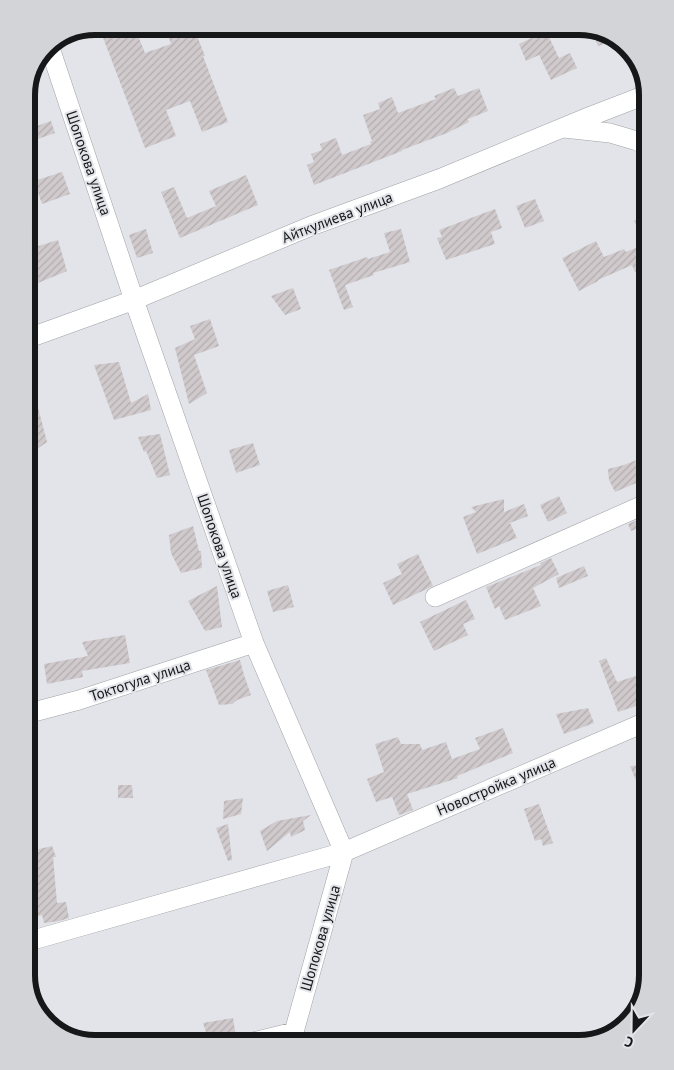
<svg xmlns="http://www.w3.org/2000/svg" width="674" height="1070" viewBox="0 0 674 1070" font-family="'PT Sans',sans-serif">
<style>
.building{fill:url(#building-hatch)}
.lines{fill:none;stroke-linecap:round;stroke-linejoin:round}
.minor-casing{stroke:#a0a2a6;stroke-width:20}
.minor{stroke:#fff;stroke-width:19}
.labels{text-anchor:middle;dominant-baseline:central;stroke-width:4;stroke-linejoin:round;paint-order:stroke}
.street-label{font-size:15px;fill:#161718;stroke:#e2e4e9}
.rim{fill:none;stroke:#161718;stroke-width:6}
</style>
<defs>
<pattern id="building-hatch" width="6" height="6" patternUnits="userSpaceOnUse" patternTransform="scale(1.25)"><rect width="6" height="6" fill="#d0cacd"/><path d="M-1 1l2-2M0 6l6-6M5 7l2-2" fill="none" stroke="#b2adaf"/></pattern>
</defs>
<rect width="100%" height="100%" fill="#e2e4e9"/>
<path class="building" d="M125,26h9l11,27 26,-9 -6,-18h28l12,30h-2l25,66 -26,10 -12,-31 -24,9 10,26 -31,12 -43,-113z
M591,29l26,9 1,1 -20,7z
M546,31l13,27 11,-5 7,15 -26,12 -12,-25 -13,6 -7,-17z
M454,88l4,8 21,-8 9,23 -20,8 1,3 -22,11 -45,17v1l-88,34 -7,-20 7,-3 -3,-8 11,-4 -2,-6 16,-6 6,17 29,-11 -1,-2 2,-1 -9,-26 17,-6 -2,-6 14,-6 6,16 38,-14 -2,-3z
M51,121l4,12 -29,10v-13z
M62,172l8,22 -28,10 -8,-23z
M246,175l12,30 -78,33 -19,-46 13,-5 13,31 29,-12 -7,-15z
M535,199l9,22 -19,7 -9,-22z
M495,209l7,19 -11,4 4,12 -49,16 -9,-22 5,-1 -3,-7z
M648,214v53l-13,5 -3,-7 -34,15v1l-19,10 -17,-33 34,-17 8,16 20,-8 2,3 19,-8 -11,-23z
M146,229l7,24 -16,5 -8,-23z
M401,229l9,33 -37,11 1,2 -29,10 8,22 -9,3 -15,-40 38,-13 1,2 22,-7 -6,-19z
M58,240l9,31 -29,12 -6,-35z
M293,288l8,21 -16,6 -14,-19z
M210,319l9,27 -25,9 13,38 -18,11 -14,-56 20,-9 -5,-13z
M119,362l12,41 17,-9 3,16 -37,10 -20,-55z
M26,377h4l17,65 -10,7 -11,-30z
M160,434l10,41 -13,3 -11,-27 -2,1 -6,-15z
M253,443l7,22 -24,8 -7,-23z
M639,459l9,19 -33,14 -6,-12 -1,-11 16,-4z
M559,496l8,17 -19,9 -8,-17z
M504,499v13l20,-8 4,12 -18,7 7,15 -40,16 -14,-37 13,-5 -5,-5z
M642,518l2,8 -13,5 -3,-7z
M193,526l6,25h2l1,17 -21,5 -10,-20 -2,-18z
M418,554l15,32 -40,19 -10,-22 19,-9 -5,-10z
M551,558l8,16 -26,14 8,18 -36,14 -6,-14 -4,3 -9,-22 55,-22 -1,-2z
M584,566l4,10 -29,12 -3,-10z
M288,585l6,22 -21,5 -6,-21z
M217,586l5,41 -17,4 -17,-30z
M466,600l9,19 -12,5 5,11 -34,16 -14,-29z
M125,635l5,28 -48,8 1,6 -36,7 -3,-20 44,-8 -6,-14z
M606,658l11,24 25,-8 6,16v12l-30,10 -19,-51z
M240,660l4,15 7,20 -14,5 -5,4 -13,1 -13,-35z
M588,708l6,15 -30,11 -8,-20z
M503,728l10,25 -56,23 1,2 -51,16 6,16 -14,5 -7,-18 -16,5 -9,-23 17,-7 -9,-28 23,-7 3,7h19l2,6 24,-8 6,17 28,-10 -5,-11z
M642,765l6,17 -1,26 -17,-42z
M118,785h14l1,13h-15z
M243,798l-2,16 -18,5 1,-18z
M539,804l14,39 -10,3 -2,-7 -6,2 -11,-32z
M311,815l-8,6 2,9 -14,7 -1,-5 -23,19 -7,-20 17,-10z
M228,824l4,36 -4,1 -12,-33z
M52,846l4,11h-3l4,46 9,-1 3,16 -10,3 -15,2 -2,-8 -16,5v-68z
M233,1018l3,19 -1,2 -25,5 -7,-21z"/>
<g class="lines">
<defs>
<path id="minor" d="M49,45l85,255 120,343 90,209 -50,180 -2,12
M564,128l46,5 27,8 11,5
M26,339l108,-39 177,-74 128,-47 152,-63 57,-22
M435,597l213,-94
M26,714l53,-14 175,-57
M26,942l318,-90 304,-131
M245,1044l49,-12"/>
</defs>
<use href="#minor" class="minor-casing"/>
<use href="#minor" class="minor"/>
</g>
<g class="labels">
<g class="street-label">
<text transform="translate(89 163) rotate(71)">Шопокова улица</text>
<text transform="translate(337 217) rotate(-21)">Айткулиева улица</text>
<text transform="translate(220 546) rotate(71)">Шопокова улица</text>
<text transform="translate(140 680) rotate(-18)">Токтогула улица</text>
<text transform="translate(496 786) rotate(-23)">Новостройка улица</text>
<text transform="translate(320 938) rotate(-74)">Шопокова улица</text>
</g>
</g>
<path d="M0 0H674V1070H0ZM95 35H579A60 60 0 0 1 639 95V975A60 60 0 0 1 579 1035H95A60 60 0 0 1 35 975V95A60 60 0 0 1 95 35Z" fill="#d2d4d8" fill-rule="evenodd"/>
<path class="rim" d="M95 35H579A60 60 0 0 1 639 95V975A60 60 0 0 1 579 1035H95A60 60 0 0 1 35 975V95A60 60 0 0 1 95 35Z"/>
<g transform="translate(634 1030) rotate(202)" stroke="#e2e4e9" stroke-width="4" paint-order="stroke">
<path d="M0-4L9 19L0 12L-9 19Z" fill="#161718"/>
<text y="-8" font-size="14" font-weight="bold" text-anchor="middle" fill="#161718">С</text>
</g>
</svg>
